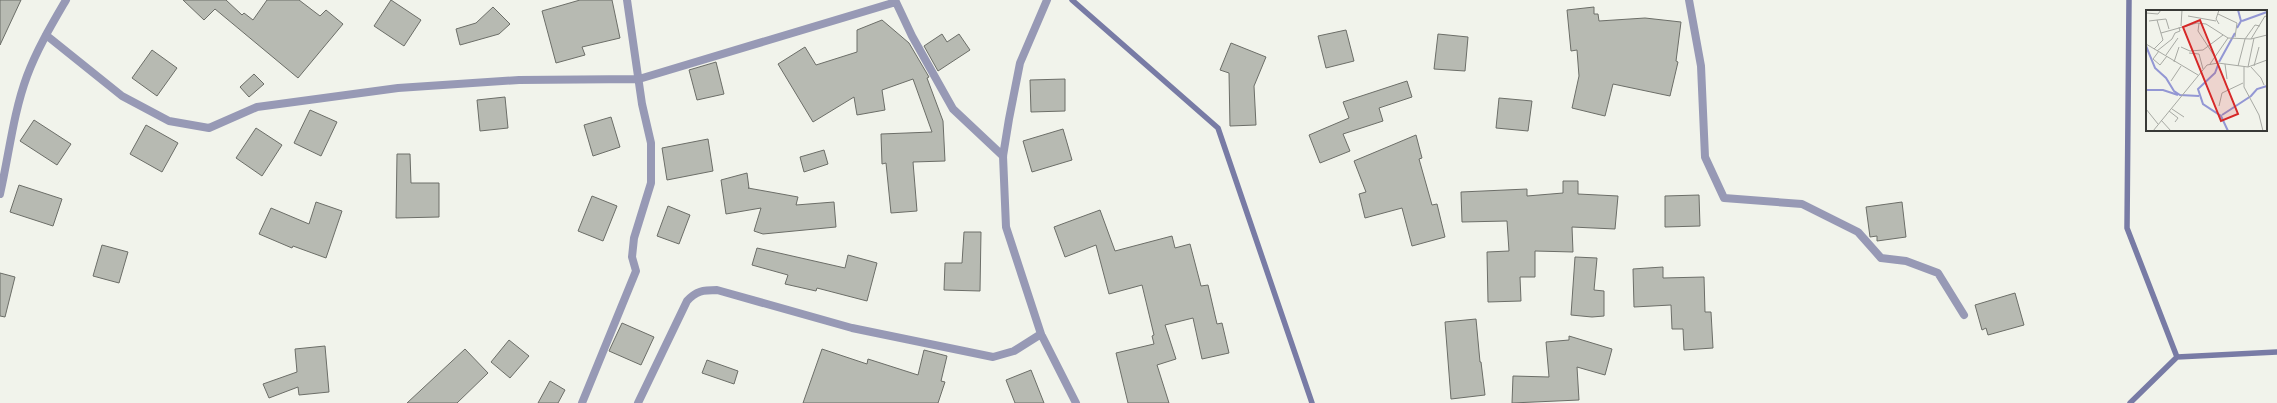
<svg xmlns="http://www.w3.org/2000/svg" width="2277" height="403" viewBox="0 0 2277 403" font-family="'Titillium Web',sans-serif">
<style>
.lines{fill:none;stroke-linecap:round;stroke-linejoin:round}
.stream{stroke:#787ba5;stroke-width:5.5}
.building{fill:#b7bab2;stroke:#6c6e68}
.street{stroke:#9799b5;stroke-width:8}
.inset-river{fill:none;stroke:#9397d4;stroke-width:2}
.inset-road{fill:none;stroke:#a7a9a3;stroke-width:1}
.view{fill:#d62828;fill-opacity:0.15;stroke:#d62828;stroke-width:2}
.inset-edge{fill:none;stroke:#383936;stroke-width:2}
</style>
<rect width="100%" height="100%" fill="#f1f3eb"/>
<g class="lines">
<path class="stream" d="M1072,0l146,128 94,275
M2129,0l-2,228 50,129
M2130,403l47,-46 100,-5"/>
</g>
<path class="building" d="M0,0h21l-21,45z
M183,0h43l16,15 2,-2 9,7 14,-20h32l21,16 6,-6 17,14 -45,54 -83,-69 -11,11z
M391,0l30,20 -17,26 -30,-20z
M580,0h32l8,38 -38,9 3,8 -29,8 -14,-52z
M493,7l17,17 -11,10 -39,11 -4,-16 20,-6z
M1594,7v7h4l1,7 46,-3 36,4 -5,39 2,1 -8,34 -57,-12 -8,32 -33,-8 7,-32 -2,-26 -6,1 -4,-41z
M882,20l27,23 20,34 -2,1 16,43 2,40 -32,1 4,49 -26,2 -5,-50 -4,1 -1,-30 51,-2 -19,-53 -31,11 3,20 -28,5 -3,-18 -41,25 -35,-58 27,-17 11,18 41,-13v-22z
M1346,30l8,31 -28,7 -8,-32z
M942,34l5,8 12,-8 11,16 -32,21 -14,-25z
M1438,34l30,3 -3,34 -31,-2z
M1231,43l35,14 -12,29 2,39 -26,1 -1,-53 -9,-3z
M152,50l25,18 -20,28 -25,-18z
M716,62l8,32 -27,6 -8,-30z
M254,74l10,10 -15,13 -9,-10z
M1065,79v32l-34,1 -1,-32z
M1407,81l5,16 -33,11 4,13 -40,13 7,17 -30,12 -11,-28 40,-17 -6,-16z
M505,97l3,31 -28,3 -3,-31z
M1499,98l33,3 -4,30 -32,-3z
M310,110l27,12 -16,34 -27,-13z
M611,117l9,30 -27,9 -9,-31z
M34,120l37,24 -14,21 -37,-24z
M146,125l32,18 -16,29 -32,-18z
M256,128l26,17 -20,31 -26,-18z
M1063,129l9,31 -40,12 -9,-31z
M1416,135l6,23 -3,1 13,46 5,-1 8,33 -33,9 -10,-38 -37,10 -6,-24 7,-2 -12,-31z
M708,139l5,32 -46,9 -5,-32z
M824,150l4,14 -24,8 -4,-15z
M397,154h13l1,29h28v34l-43,1z
M747,173l2,15h-1l50,9 -2,8 38,-3 2,25 -73,7 -9,-3 7,-23 -35,6 -5,-34z
M1563,181h15v13l40,2 -3,33 -43,-2 1,25 -38,-1v26h-15l1,24 -33,1 -1,-50 22,-1 -2,-30 -45,1 -1,-30 66,-3v7l36,-3z
M19,185l43,14 -9,27 -43,-14z
M1699,195l1,31 -35,1v-31z
M592,196l25,10 -14,35 -25,-10z
M316,202l26,9 -16,47 -33,-12 -1,2 -33,-14 12,-26 38,16z
M1902,202l4,35 -29,4v-5l-7,1 -4,-30z
M668,206l22,9 -11,29 -22,-8z
M1100,210l15,41 57,-15 3,12 15,-4 11,42 7,-1 9,39 5,-1 7,30 -27,6 -9,-41 -28,7 11,34 -19,6 12,38h-41l-12,-50 38,-9 -2,-8 2,-1 -12,-50 -33,9 -13,-49 -31,12 -11,-30z
M964,232h17l-1,59 -36,-1 1,-27h17z
M102,245l26,7 -9,31 -26,-7z
M757,248l88,20 3,-13 29,8 -10,38 -50,-13 -1,3 -31,-7 3,-9 -36,-10z
M1575,257l22,1 -3,32 10,1v25l-12,1 -21,-2z
M1663,267v11l41,-1 1,35h6l2,36 -29,2 -1,-21h-11l-1,-24 -37,2 -1,-38z
M0,273l15,4 -10,40 -5,-1z
M2015,293l9,32 -36,10 -2,-7 -4,2 -7,-25z
M1476,319l4,43h1l4,33 -34,4 -6,-77z
M622,323l32,14 -13,28 -32,-14z
M1569,336l43,13 -7,26 -28,-8 2,33 -67,3 1,-27 36,1 -3,-35 23,-2z
M509,340l20,16 -19,22 -19,-16z
M325,346l4,46 -30,3 -1,-8 -29,11 -6,-14 34,-12 -2,-23z
M465,349l23,24 -31,30h-50z
M822,349l45,15 1,-5 50,16 6,-25 23,6 -6,25 4,1 -7,21h-135z
M707,360l31,11 -4,13 -32,-11z
M1031,370l13,33h-29l-9,-23z
M550,381l15,9 -7,13h-20z"/>
<g class="lines">
<path class="street" d="M895,0l17,36 41,73 50,47
M1047,0l-27,63 -11,56 -6,37 3,71 35,107 35,69
M1689,0l12,66 4,91 19,41 78,6 56,28 23,26 25,3 32,12 26,42
M46,35l76,61 47,25 40,7 48,-21 141,-19 121,-8 120,-1 257,-77
M0,194c9,-39 13,-80 27,-118 10,-27 25,-52 39,-76
M582,403l54,-132 -4,-14 2,-19 17,-55v-40l-9,-39 -15,-104
M638,403l49,-102c9,-10 16,-11 30,-11l135,38 141,29 21,-6 27,-17"/>
</g>
<g transform="translate(2146 10)">
<rect width="121" height="121" fill="#f1f3eb"/>
<path class="inset-river" d="M96,11l25,-9M91,18l4,-7 -3,-11M0,36l9,22 11,10 8,13 6,4 19,1M73,52l16,-29M72,55l-3,8 -17,16 5,15 18,12 7,15M0,80h17l15,5M76,105l29,-19 6,-7 10,-3"/>
<path class="inset-road" d="M0,3l12,1 3,-4M72,4l19,9 -2,14M42,6l28,5M11,10l9,-1 3,10M3,11l8,-1 6,20 -9,9M53,13l-1,8 17,26M73,14l-3,-5 3,-9M35,16l1,-16M15,23l36,-10 9,1 22,14 23,1 16,-4M105,29l14,-23 2,1M0,34l52,31M35,37l9,4 13,-1 20,-15M11,41l15,-12 3,-6 5,-2 -1,-4M13,41l-6,8 7,6 7,-9M43,43l10,1 4,15M20,45l12,-17M28,52l5,-15M64,54l18,-26M79,54l2,15M92,56l7,-27 10,-14 5,1M108,56l5,-19M98,57v20l15,28 4,16M102,57l6,-29M105,57l10,11 3,7M25,71l10,-15M73,96l3,-13 21,-10M0,99l12,15M26,99l12,8M23,101l9,7 -3,4M15,110l10,11M7,121l54,-66 11,-2 30,4 19,-7"/>
<path class="view" d="M54,10l38,94 -17,7 -38,-94z"/>
<rect width="121" height="121" class="inset-edge"/>
</g>
</svg>
